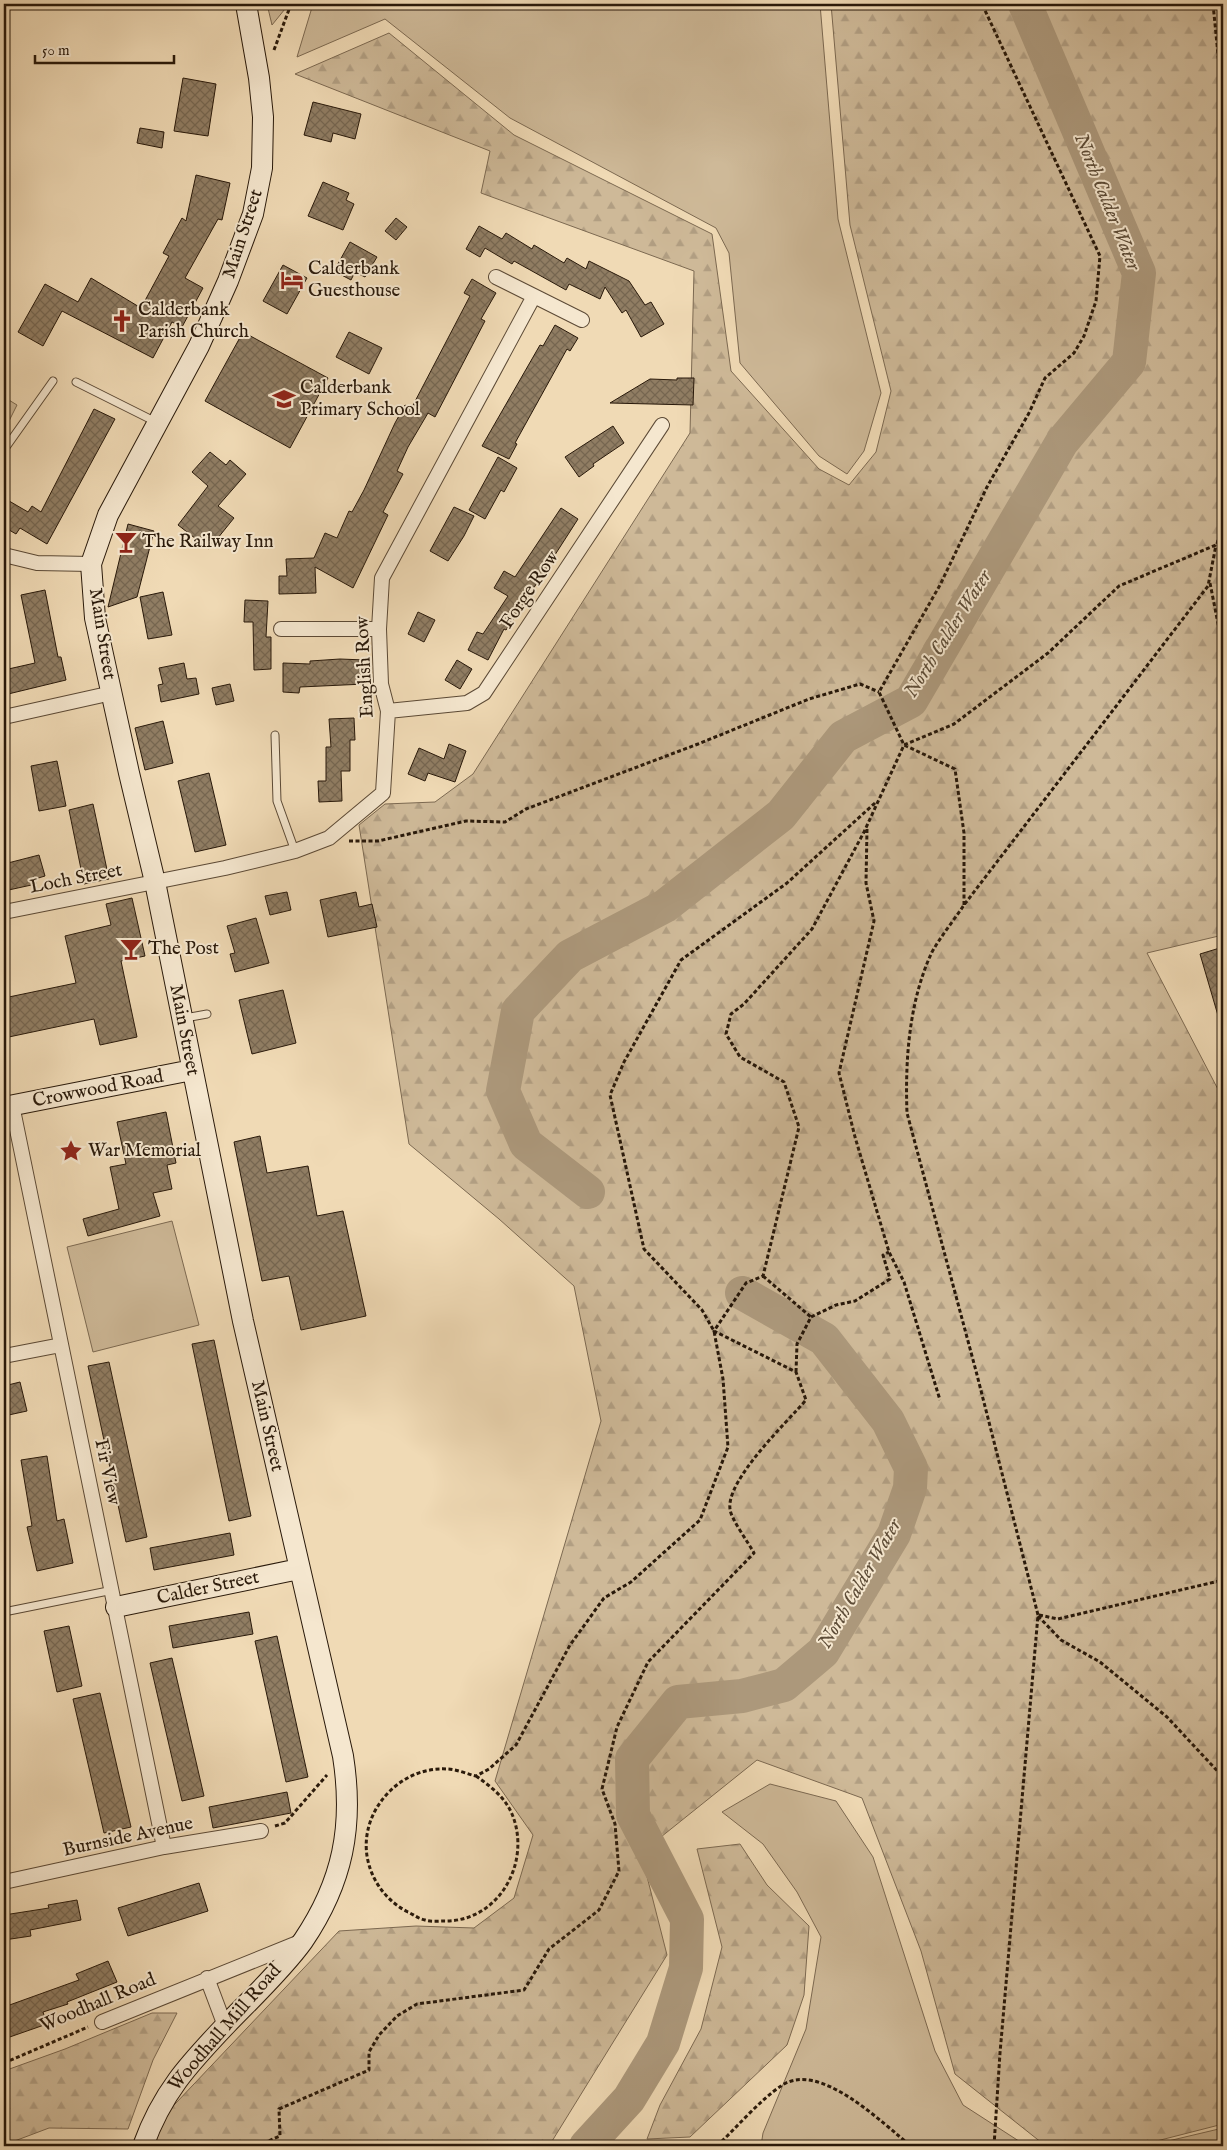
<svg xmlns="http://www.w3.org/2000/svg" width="1227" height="2150" viewBox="0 0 1227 2150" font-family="'IM FELL English',serif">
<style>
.green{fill:#ceb998;stroke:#7c6951}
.forest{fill:url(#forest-firs);stroke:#7c6951}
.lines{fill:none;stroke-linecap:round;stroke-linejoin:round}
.river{stroke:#ac987b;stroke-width:34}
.building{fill:url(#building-cross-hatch);stroke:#29190a}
.lane-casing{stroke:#5b4935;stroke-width:9}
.street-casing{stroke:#5b4935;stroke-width:16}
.secondary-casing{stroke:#29190a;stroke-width:22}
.path{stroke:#29190a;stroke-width:3;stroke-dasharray:4 2.5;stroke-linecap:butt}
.lane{stroke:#f5e7cf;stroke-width:7}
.street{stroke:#f5e7cf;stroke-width:14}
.secondary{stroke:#f5e7cf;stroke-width:20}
.labels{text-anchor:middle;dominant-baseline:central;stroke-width:4;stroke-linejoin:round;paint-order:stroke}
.street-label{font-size:19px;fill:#29190a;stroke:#f5e7cf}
.poi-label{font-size:19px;fill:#29190a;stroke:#f5e7cf;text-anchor:start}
.water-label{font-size:20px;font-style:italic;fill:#5d4c37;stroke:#f5e7cf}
</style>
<defs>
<pattern id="forest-firs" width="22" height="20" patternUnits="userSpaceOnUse" patternTransform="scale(1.25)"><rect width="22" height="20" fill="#ceb998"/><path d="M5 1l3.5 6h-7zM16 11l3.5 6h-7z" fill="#b19e82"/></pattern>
<pattern id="building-cross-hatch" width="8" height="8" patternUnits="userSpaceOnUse" patternTransform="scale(1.25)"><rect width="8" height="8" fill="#907d63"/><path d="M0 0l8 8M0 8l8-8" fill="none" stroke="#766650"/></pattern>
</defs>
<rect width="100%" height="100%" fill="#f0dab5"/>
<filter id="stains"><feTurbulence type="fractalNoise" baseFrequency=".004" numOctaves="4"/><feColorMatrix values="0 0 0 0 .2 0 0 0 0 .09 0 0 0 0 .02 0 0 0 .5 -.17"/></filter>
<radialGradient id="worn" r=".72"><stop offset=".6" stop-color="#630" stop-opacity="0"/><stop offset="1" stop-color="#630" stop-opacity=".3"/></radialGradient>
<path class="green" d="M313,4h507l18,215 43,174 -17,58 -17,23 -28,-18 -79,-93 -11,-110 -13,-25 -206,-110 -125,-99 -88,38z
M4,397l13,8 -13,26z
M172,1221l27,104 -106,27 -26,-105z
M770,1784l66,17 37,56 62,194 28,54 62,40 8,1h-272l2,-13 43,-104 15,-92 -24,-45 -34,-48 -41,-32z
M1223,2128v18h-76z"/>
<path class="forest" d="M267,4h22l-17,21z
M831,4h392v931l-76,18 76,146v1025l-82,21 -99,-2 -87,-69 -34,-123 -59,-153 -105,-38 -116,93 26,102 -118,191h-399l7,-23 182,-192 77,-5 58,2 40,-30 19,-63 -38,-54 106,-360 -27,-135 -75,-67 -90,-75 -50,-319 26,-21 50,-2 38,-28 217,-341 4,-162 -213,-78 9,-42 -195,-77 94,-41 125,102 198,99 19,137 88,98 30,16 27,-33 15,-61 -41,-166z
M740,1844l27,41 42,41 -5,69 -17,50 -97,92 -43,2 13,-34 41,-76 21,-82 -25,-98z
M152,2013h25l-24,47 -25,69 -79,-1 -45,17v-74l61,-22z"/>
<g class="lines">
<path class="river" d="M588,1192l-62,-48 -23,-53 15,-80 52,-55 95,-50 116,-91 62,-78 68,-36 151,-259 67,-80 10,-89 -114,-269
M586,2146l43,-47 34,-56 23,-75 1,-49 -54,-104 -1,-56 46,-57 64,-6 42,-11 39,-33 71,-118 16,-46 1,-20 -23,-47 -64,-82 -82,-46"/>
</g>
<path class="building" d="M183,78l33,6 -8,52 -34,-5z
M313,102l48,12 -6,25 -22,-6 -2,9 -27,-7z
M140,128l24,4 -2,16 -25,-5z
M196,175l34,8 -8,37 -4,-1 -33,59 18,10 -21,39 -10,-5 -19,36 -91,-47 -19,35 -25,-14 27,-48 33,18 13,-24 50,30 28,-52 -6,-3 19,-35 4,3z
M323,182l26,11 -3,7 8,4 -11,26 -35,-14z
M396,218l11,9 -11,13 -11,-9z
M479,226l23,13 4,-6 26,16 2,-4 30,18 3,-5 19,11 3,-8 40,20 16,24 6,-3 13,22 -23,13 -15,-27 -4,3 -17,-26 -5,12 -31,-15 -3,6 -52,-29 -2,3 -27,-16 -5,9 -14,-8z
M350,242l27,15 -12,20 -10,-5 -4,8 -17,-9z
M283,265l24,13 -20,36 -24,-13z
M472,279l24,14 -15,26 4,2 -50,96 -7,-4 -20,34 -11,24 6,3 -20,38 5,3 -35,73 -38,-21 1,26 -37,1v-18h8l-1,-17 28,-1 11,-25 12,5 12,-27 3,1 12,-22 31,-67 10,-18 6,4 59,-113 -6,-3z
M555,325l23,13 -8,13 -3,-2 -52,94 2,1 -8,15 -27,-13 58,-101 3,1z
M243,332l85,46 -38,70 -85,-47z
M349,332l33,16 -13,26 -33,-17z
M677,378h17l-1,27 -83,-2 40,-24 27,1z
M94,409l21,10 -68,125 -27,-16 -4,6 -12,-7v-29l24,14 4,-6 9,6z
M613,426l11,17 -31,21 1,2 -15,11 -14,-20z
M210,452l16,13 4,-5 16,14 -28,32 16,12 -25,31 -31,-24 30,-39 -16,-14z
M498,457l19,11 -13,24 -3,-2 -16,29 -16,-9z
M454,507l20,9 -10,20 -16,25 -18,-10z
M561,508l17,11 -61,95 -11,16 -2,-1 -16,31 -20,-10 9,-18 6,2 25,-38 -14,-8 10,-17 11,6z
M128,524l26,7 -17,66 -29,10z
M45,590l13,67h3l5,23 -62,15v-25l31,-7 -14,-68z
M163,592l9,43 -24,4 -8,-42z
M245,600l23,1 -2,36h5v32l-17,1 -1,-48h-9z
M418,612l17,8 -11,22 -16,-8z
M340,659l25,1v24l-65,3 -1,6 -16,-1v-29l27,1v-3z
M457,660l15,9 -12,20 -15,-9z
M184,663l3,16 9,-1 3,16 -38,8 -3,-17 5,-1 -4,-16z
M230,684l4,17 -18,4 -4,-17z
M354,718l1,22h-5v31h-9l1,30 -23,1 -1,-21h8v-34h5l-2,-28z
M163,721l10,42 -28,7 -10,-42z
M449,744l17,7 -11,31 -27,-9 -3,8 -17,-7 11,-26 25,11z
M57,761l9,45 -27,5 -8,-45z
M209,773l17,72 -31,7 -17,-71z
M93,804l16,75 -25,5 -15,-74z
M39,855l6,21 -10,3 1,5 -32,7v-27z
M287,892l4,18 -21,5 -5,-19z
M356,892l3,15 13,-3 5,23 -49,10 -8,-37z
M132,898l13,58 -24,5 16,76 -37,8 -6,-26 -90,19v-40l72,-15 -11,-47 46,-11 -5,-21z
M256,918l13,45 -34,9 -5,-18 5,-1 -8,-27z
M1223,947v72h-4l-19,-65z
M283,990l13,53 -44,11 -13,-54z
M166,1112l10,51 -9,2 5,24 -19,4 7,23 -72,20 -5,-17 36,-10 -9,-42 16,-3 -9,-42z
M260,1136l7,37 41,-7 9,50 26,-5 23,105 -65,14 -12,-54 -27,5 -28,-139z
M214,1340l37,176 -22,5 -37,-177z
M109,1362l38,175 -21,5 -38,-176z
M20,1382l7,29 -23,5v-30z
M47,1456l10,65 7,-2 9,44 -36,8 -10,-44 5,-1 -11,-66z
M230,1533l4,22 -80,15 -4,-22z
M249,1612l4,22 -80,14 -4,-22z
M69,1626l13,60 -25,6 -13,-61z
M277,1636l31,141 -22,5 -31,-141z
M172,1658l32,138 -22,5 -32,-138z
M100,1693l31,134 -27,6 -31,-134z
M287,1792l4,21 -78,15 -4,-21z
M199,1883l9,28 -80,25 -10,-28z
M77,1900l4,20 -51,10 1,6 -27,4v-25l45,-7 -1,-3z
M108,1961l9,21 -50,20 1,2 -25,8 4,12 -43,15v-32l75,-27 -3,-6z"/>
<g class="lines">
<defs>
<path id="lane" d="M76,382l80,40
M4,450l49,-69
M275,735l2,66 18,50
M185,1018l22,-4
M4,1612l109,-22"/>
<path id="street" d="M496,277l86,43
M4,555l33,8 54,1
M281,629h98
M388,711l79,-8 17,-10 178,-268
M4,717l108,-24
M4,912l221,-44 70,-17 34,-13 54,-45 5,-82 -7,-27 -2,-55 3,-51 152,-282
M12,1105l152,742
M4,1356l57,-11
M4,1882l160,-35 97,-16
M207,1978l18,48
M102,2022l198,-80"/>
<path id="secondary" d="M4,1107l188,-37
M116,1607l183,-38
M143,2146c19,-53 45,-81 83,-121 24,-25 57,-56 77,-84 40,-59 51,-115 40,-185l-100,-435 -88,-439 -26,-109 -34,-155 -4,-54 17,-49 91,-169 29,-65 25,-67 9,-46 1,-51 -4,-39 -13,-74"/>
</defs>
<use href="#lane" class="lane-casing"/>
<use href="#street" class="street-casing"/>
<use href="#secondary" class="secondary-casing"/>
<path class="path" d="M1213,4l10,100
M274,50l17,-46
M1217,544l6,-23
M1210,583l13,66
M867,829l-1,54 8,38 -35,152 16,64 34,115 15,30 36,118
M349,841h29l88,-20 39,1 21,-13 172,-65 111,-45 51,-15 19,8
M964,905v-72l-9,-64 -51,-24 -25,-53 61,-107 47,-98 42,-74 16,-35 29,-25 10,-17 12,-35 4,-45 -118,-252
M763,1276l48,41
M796,1372l1,-28 14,-27 25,-12 19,-4 35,-22 -7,-24 6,-3
M1039,1615l19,4 165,-39
M1038,1616l23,24 39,22 67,55 56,60
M476,1776c14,10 29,21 36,38 20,48 -13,108 -68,107 -6,0 -13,1 -19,-1 -6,-1 -11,-5 -17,-8 -20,-10 -35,-29 -40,-51 -11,-47 30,-95 79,-92 9,0 20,5 29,7l13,-7 27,-24 54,-100 34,-47 27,-16 69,-62 28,-73 -5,-68 -9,-48 -12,-21 -58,-61 -34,-154 14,-33 57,-102 106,-77 88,-80
M275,1826l10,-3 42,-48
M4,2063l84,-36
M257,2146l23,-10 -1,-27 90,-39v-18l10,-17 18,-19 20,-12 107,-14 25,-41 50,-39 20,-39 -4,-47 -13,-35 15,-62 31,-65 106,-109c-6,-11 -23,-34 -24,-44 -4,-29 57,-87 76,-109l-10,-28 -82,-41 32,-48 17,-7 36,-149 -15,-45 -44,-25 -14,-23 5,-20 13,-10 68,-75 52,-97 40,-87 50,-21 94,-71 71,-67 104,-44
M717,2146c18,-17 44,-47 64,-60 38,-27 102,38 130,60
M994,2146l6,-93 38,-438 -62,-244 -69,-258c-2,-53 2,-112 25,-161 9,-16 22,-32 32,-47l244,-319 8,-41"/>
<use href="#lane" class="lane"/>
<use href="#street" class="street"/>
<use href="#secondary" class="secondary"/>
</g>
<defs>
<symbol id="hotel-bare" viewBox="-9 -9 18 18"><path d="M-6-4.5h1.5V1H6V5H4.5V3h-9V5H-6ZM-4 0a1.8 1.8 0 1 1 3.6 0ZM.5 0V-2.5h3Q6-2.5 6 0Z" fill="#8f2418" stroke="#f5e7cf" stroke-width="2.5" paint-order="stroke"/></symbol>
<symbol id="church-bare" viewBox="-9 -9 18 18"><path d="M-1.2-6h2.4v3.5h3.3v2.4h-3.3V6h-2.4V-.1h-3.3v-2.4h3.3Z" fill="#8f2418" stroke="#f5e7cf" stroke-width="2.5" paint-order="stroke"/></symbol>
<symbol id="school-bare" viewBox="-9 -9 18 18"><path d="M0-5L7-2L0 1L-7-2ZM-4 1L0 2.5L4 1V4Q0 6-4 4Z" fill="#8f2418" stroke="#f5e7cf" stroke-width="2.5" paint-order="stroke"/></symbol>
<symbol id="bar-bare" viewBox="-9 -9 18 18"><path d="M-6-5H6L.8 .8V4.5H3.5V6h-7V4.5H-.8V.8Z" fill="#8f2418" stroke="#f5e7cf" stroke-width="2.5" paint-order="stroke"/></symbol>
<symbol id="sight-bare" viewBox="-9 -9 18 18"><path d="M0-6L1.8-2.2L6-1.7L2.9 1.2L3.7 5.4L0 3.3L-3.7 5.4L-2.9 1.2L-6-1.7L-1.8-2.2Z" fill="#8f2418" stroke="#f5e7cf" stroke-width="2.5" paint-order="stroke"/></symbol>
</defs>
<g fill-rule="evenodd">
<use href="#hotel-bare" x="276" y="264" width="32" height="32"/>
<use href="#church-bare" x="106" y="305" width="32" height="32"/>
<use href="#school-bare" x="268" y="383" width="32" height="32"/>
<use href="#bar-bare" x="110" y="526" width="32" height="32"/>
<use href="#bar-bare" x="115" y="933" width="32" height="32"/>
<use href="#sight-bare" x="55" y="1135" width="32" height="32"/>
</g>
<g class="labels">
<g class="street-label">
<text transform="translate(243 234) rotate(-72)">Main Street</text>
<text transform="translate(530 590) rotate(-56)">Forge Row</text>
<text transform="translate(102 634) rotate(81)">Main Street</text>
<text transform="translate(365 667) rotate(-93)">English Row</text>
<text transform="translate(76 879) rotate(-11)">Loch Street</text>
<text transform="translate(184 1030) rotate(79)">Main Street</text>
<text transform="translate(98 1089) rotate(-11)">Crowwood Road</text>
<text transform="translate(267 1426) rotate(77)">Main Street</text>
<text transform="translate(107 1472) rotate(78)">Fir View</text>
<text transform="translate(208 1588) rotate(-12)">Calder Street</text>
<text transform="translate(128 1837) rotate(-12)">Burnside Avenue</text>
<text transform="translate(98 2003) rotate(-23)">Woodhall Road</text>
<text transform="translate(225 2028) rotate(-49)">Woodhall Mill Road</text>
</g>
<g class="poi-label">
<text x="308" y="269">Calderbank<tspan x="308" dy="22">Guesthouse</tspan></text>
<text x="138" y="310">Calderbank<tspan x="138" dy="22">Parish Church</tspan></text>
<text x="300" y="388">Calderbank<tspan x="300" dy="22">Primary School</tspan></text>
<text x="142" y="542">The Railway Inn</text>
<text x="148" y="949">The Post</text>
<text x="88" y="1151">War Memorial</text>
</g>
<g class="water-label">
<text transform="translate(1107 202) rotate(68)">North Calder Water</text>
<text transform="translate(948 634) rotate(-58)">North Calder Water</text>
<text transform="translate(860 1584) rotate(-60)">North Calder Water</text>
</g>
</g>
<rect width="1227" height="2150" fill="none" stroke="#f0dab5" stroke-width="20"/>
<rect x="5" y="5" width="1217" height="2140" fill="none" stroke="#29190a" stroke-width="2.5"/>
<rect x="10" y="10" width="1207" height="2130" fill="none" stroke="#29190a"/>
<path d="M35 55v8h139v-8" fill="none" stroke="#29190a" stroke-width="2.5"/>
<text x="42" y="55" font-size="15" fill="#29190a" stroke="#f5e7cf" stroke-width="4" paint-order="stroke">50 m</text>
<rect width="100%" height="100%" filter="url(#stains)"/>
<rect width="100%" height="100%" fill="url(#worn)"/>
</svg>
